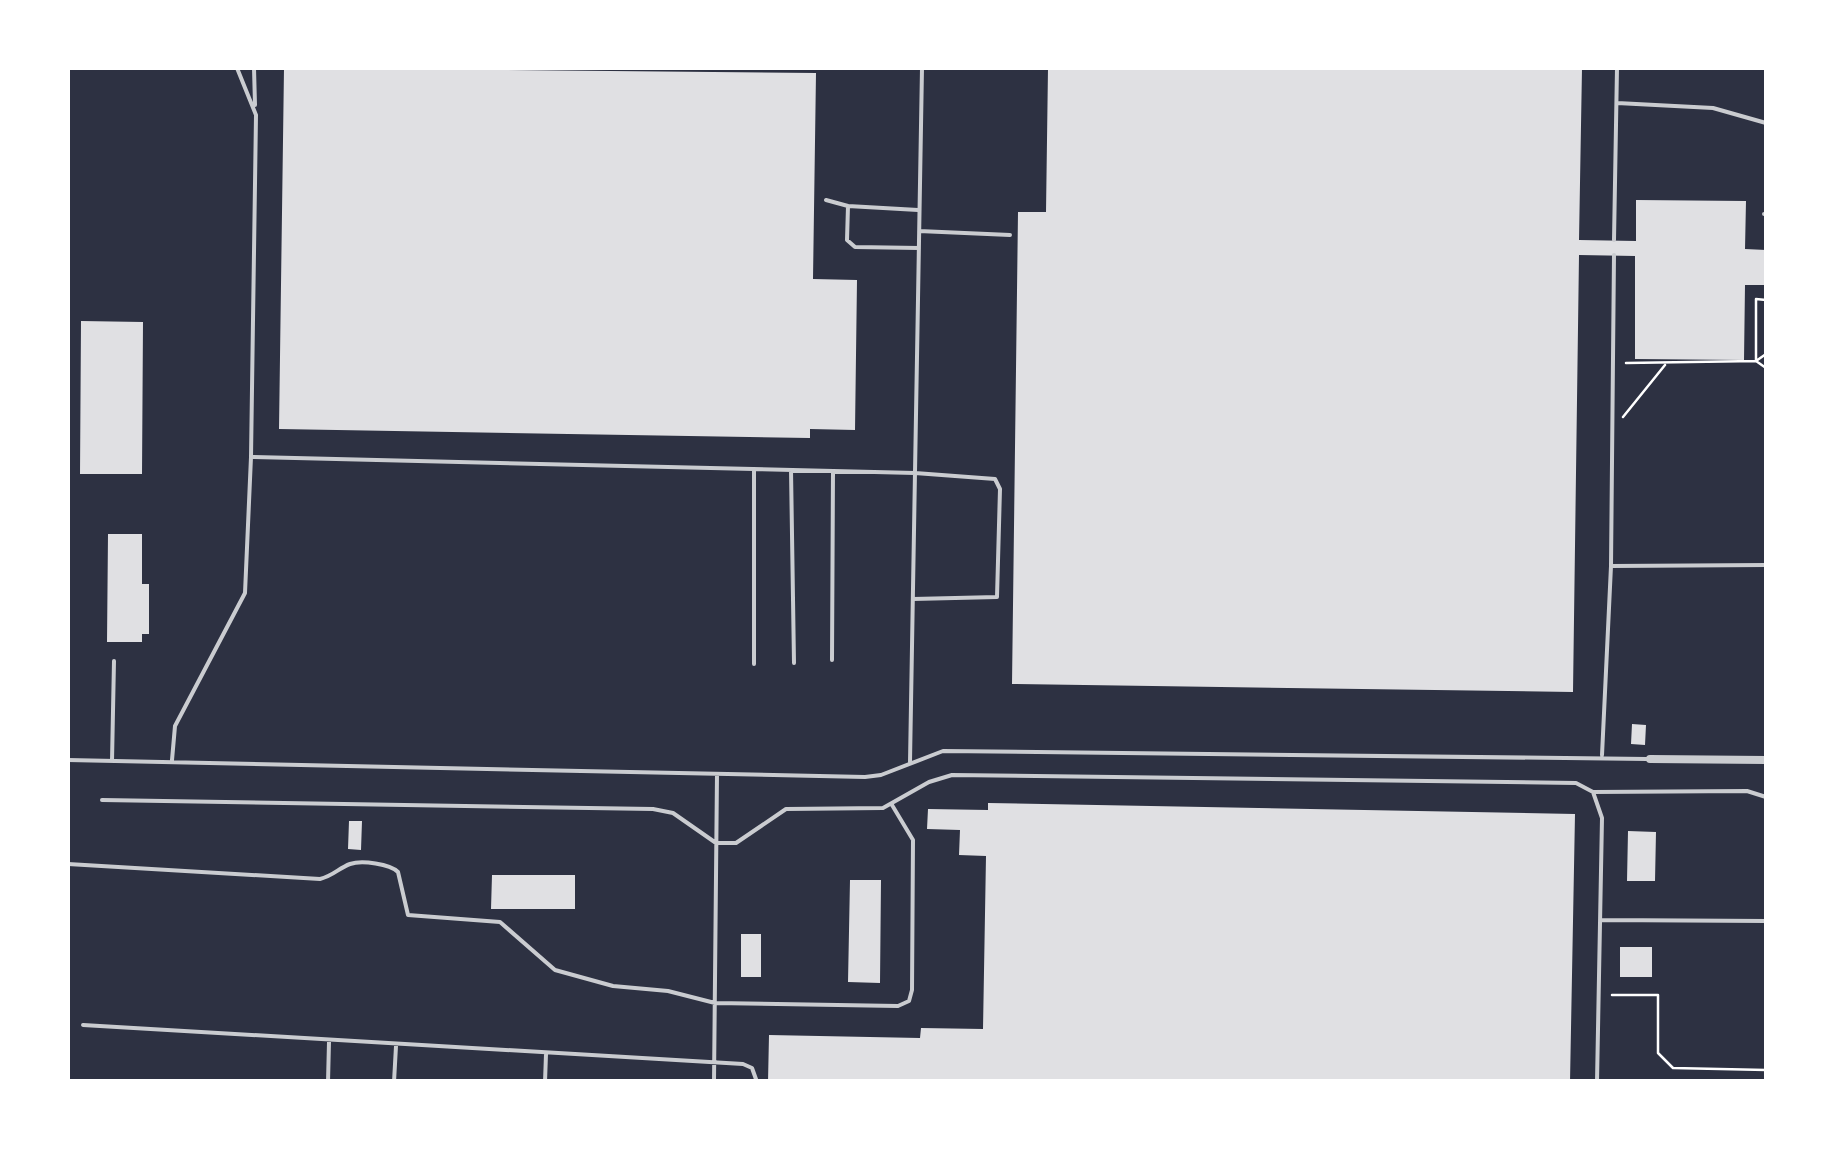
<svg xmlns="http://www.w3.org/2000/svg" width="1834" height="1149" viewBox="0 0 1834 1149" font-family="'Work Sans',sans-serif">
<style>
.building{fill:#e0e0e3}
.lines{fill:none;stroke-linecap:round;stroke-linejoin:round}
.path{stroke:#fff;stroke-width:2.5}
.service{stroke:#caccd0;stroke-width:4}
.minor{stroke:#caccd0;stroke-width:8}
</style>
<rect width="100%" height="100%" fill="#2d3142"/>
<path class="building" d="M284,68l532,5 -3,206 44,1 -2,150 -45,-1v9l-531,-9z
M1048,68h534l-3,172 57,1v-41l110,1 -1,48 21,1v35h-21l-1,75 -109,-1v-103l-56,-1 -6,437 -561,-8 6,-472h28z
M81,321l62,1 -1,152h-62z
M108,534h34v50h7v50h-7v8h-35z
M1632,724l14,1 -1,20 -14,-1z
M988,803l587,11 -5,268h-802l1,-47 151,3 1,-10 62,1 3,-173 -27,-1 1,-25 -33,-1 1,-20 60,1z
M349,821h13l-1,29 -13,-1z
M1628,831l28,1 -1,49h-28z
M492,875h83v34h-84z
M850,880h31l-1,103 -32,-1z
M741,934h20v43h-20z
M1620,947h32v30h-32z"/>
<g class="lines">
<path class="path" d="M1766,300l-10,-1v62l10,7
M1626,363l130,-2 10,-7
M1623,417l42,-52
M1612,995h46v58l15,15 93,2"/>
<path class="service" d="M237,68l19,47 -5,342 664,16 80,6 5,10 -3,108 -84,2
M254,68l1,37
M1617,103l96,5 53,15
M826,200l22,6
M918,210l-70,-4 -1,34 8,7 64,1
M1764,214h2
M919,231l91,4
M1614,240l3,-172
M791,470l3,193
M1611,566l3,-311
M832,660l1,-189
M754,664v-195
M1602,755l9,-189 155,-1
M68,760l797,17 16,-2 62,-24 704,8
M172,760l3,-34 70,-133 6,-136
M112,761l2,-100
M910,762l12,-694
M102,800l551,9 20,4 43,30h20l50,-34 97,-1 46,-26 23,-7 624,8 17,9
M68,864l252,15c13,-3 19,-11 30,-15 12,-4 40,0 48,8l10,43 92,7 55,48 58,16 55,5 47,12 183,3 11,-5 3,-11 1,-150 -21,-35
M1601,920l165,1
M83,1025l660,39 9,4 5,14
M328,1082l1,-40
M394,1082l2,-36
M545,1082l1,-28
M714,1082l3,-308
M1597,1082l5,-264 -9,-26 154,-1 19,6"/>
<path class="minor" d="M1650,759l116,1"/>
</g>
<rect width="1834" height="1149" fill="none" stroke="#ffffff" stroke-width="140"/>
</svg>
